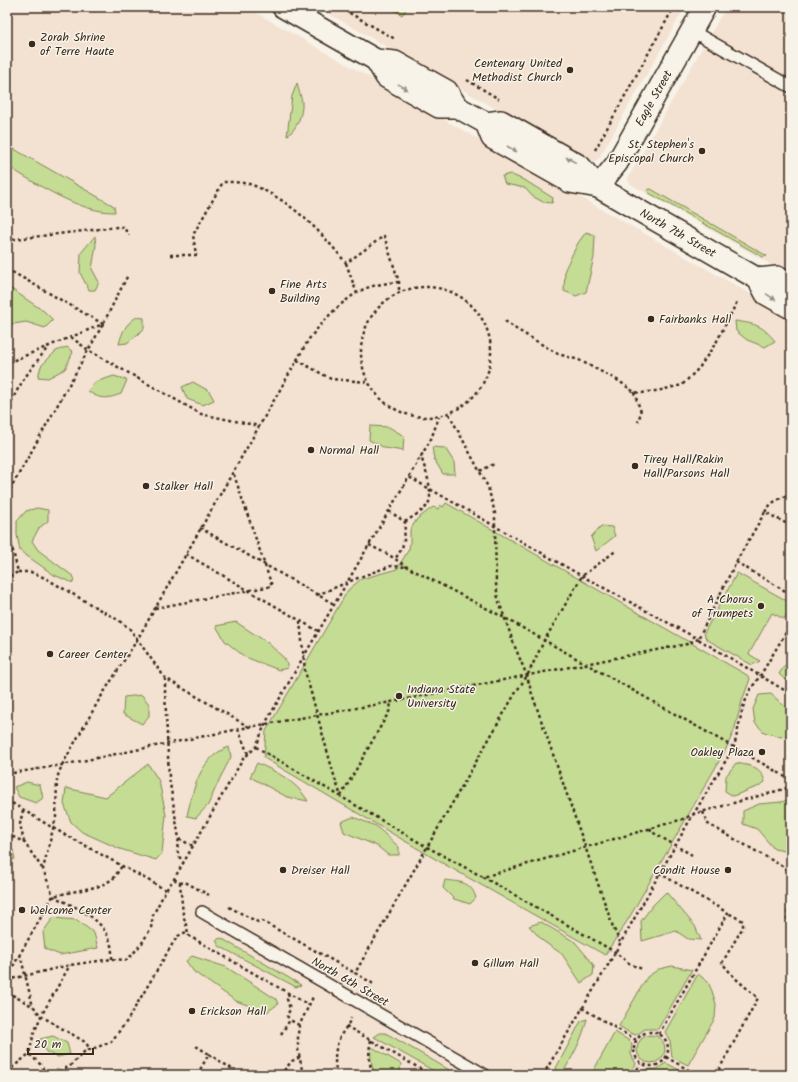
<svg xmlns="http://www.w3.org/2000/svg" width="798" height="1082" viewBox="0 0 798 1082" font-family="Kalam,sans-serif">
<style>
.built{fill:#f3e1d1}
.green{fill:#c4dc93;stroke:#808358}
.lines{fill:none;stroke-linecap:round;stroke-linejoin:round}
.service-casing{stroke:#3b2a1e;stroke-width:14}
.minor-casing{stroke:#3b2a1e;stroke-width:24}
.path{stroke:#3b2a1e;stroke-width:2.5;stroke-dasharray:3 3;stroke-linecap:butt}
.service{stroke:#f7f3e8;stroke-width:11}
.minor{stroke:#f7f3e8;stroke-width:21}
.oneway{fill:#998e83}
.poi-dot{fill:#3b2a1e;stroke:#f7f3e8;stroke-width:1.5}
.labels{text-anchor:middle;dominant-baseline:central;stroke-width:3;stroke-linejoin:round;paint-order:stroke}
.poi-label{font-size:12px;fill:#3b2a1e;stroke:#f7f3e8;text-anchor:start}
.street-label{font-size:12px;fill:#3b2a1e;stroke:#f7f3e8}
</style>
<rect width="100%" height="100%" fill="#f7f3e8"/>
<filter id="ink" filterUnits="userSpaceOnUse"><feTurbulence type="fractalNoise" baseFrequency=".025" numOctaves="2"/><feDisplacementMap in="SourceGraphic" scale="8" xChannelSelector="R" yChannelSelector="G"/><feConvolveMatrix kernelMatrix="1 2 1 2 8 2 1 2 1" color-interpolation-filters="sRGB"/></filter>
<g filter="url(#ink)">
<path class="built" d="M7,7h239l545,310v758h-784z
M317,7h368l-86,151 -5,4 -6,-1z
M726,7h65v269l-162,-93 -1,-5z"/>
<path class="green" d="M390,7h18l-6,8z
M297,83c1,6 4,13 5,19 1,12 -5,27 -15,34l5,-40z
M14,149l100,57 1,6c-35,1 -78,-28 -108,-46v-16z
M510,174l16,7 27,17 -1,5 -9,-1 -11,-6 -7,-8 -20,-4 -3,-8z
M651,189l116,67 -4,1 -114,-64 -2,-3z
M586,232l9,3 -1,22 -8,35 -10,4 -12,-5 1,-22 13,-26z
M95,236l1,9 -4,24 7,13 -4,8h-6l-9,-17 1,-20z
M7,286l38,26 8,8 -8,8 -19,-6 -19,3z
M137,317l7,1v11l-17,14 -8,1c3,-12 7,-21 18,-27z
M735,321c21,3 27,4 40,20l-10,6 -18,-7 -11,-9z
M67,347l6,5 -8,17 -17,9 -10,-1 3,-11 15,-15z
M114,376l13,4 -6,14c-14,5 -21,6 -33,-3l7,-9z
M193,382l16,9 5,9 -11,5 -16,-6 -5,-12z
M370,426l19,1 15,9 -1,15 -18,-3 -16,-8z
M432,447l13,1 9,14 1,12h-12l-9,-15z
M446,503l301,172 3,4 -8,22 -8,30 -9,20 -96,167 -24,37 -168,-95 -173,-102 2,-27 82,-141 13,-11 36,-10 12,-20 1,-7v-12l7,-11 16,-12 5,2 2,-4 3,2z
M37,508l11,2v11l-9,7 -7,13 6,9 36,27 -1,6 -19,-8 -34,-24 -3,-16v-14l9,-10z
M601,526l11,1 3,9 -19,15 -5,-14z
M737,573l54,30v4l-7,12 -12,-6 -23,41 11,7 -8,4 -46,-26 -2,-6z
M236,622l32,21 17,16 3,9 -9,2 -34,-13 -20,-16 -9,-15z
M785,665l6,3v17l-12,-11z
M771,694l19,17 1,3v21l-10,2 -17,-5 -9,-9 -2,-14 6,-14z
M142,695l7,9v12l-7,8 -19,-10 1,-17z
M229,747l2,10 -11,21 -12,27 -12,13 -9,-2c6,-27 13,-59 42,-69z
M257,763c20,9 39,18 51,38l-21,-4 -37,-20z
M736,763c14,3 25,2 29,19l-8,5 -24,9 -8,-5 1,-15z
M148,764l11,17 7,34 -4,38 -6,7 -36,-11 -38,-17 -11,-10 -7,-18 2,-16 40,9z
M27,782l13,3 3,13 -7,5 -17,-6 -5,-10z
M791,799l-1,53 -16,-3 -17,-20 -14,-5v-13l16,-7 22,-2z
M353,817l23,9 23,21v8h-11l-11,-9 -33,-14 -3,-10z
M7,846l6,4 2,9 -8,3z
M445,880c15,2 26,1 31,18l-6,6 -16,-5 -11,-11z
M666,892l29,34 6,14 -13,-1 -12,-8 -34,10 -1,-20 12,-16z
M53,918l24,2 17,13 4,15 -38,7 -15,-6 -2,-17z
M541,922l34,20 15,18 4,6 -1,9 -12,8 -19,-29 -19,-13 -14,-15z
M221,938l80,47 -5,2 -77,-41 -3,-6z
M192,956l34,11 50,32 2,5 -11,8 -31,-11 -42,-29 -8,-11z
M672,966l20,4 -34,59h-13l-9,6 -6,-2 -11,-7 28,-49 12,-8z
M698,974l10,8 4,9 4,13 -1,14 -27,47 -16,-8 -2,-16 -5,-9z
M587,1019c-5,21 -14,37 -25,55h-4l-2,-6 25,-47z
M615,1032l13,8 4,4 -1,10 5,10 -7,11h-38z
M380,1033h5l6,3 67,39h-17l-67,-38z
M637 1049a14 14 0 1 1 28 0a14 14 0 1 1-28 0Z
M53,1036l14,7 3,11 -12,3 -12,-5 -6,-13z
M372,1047l29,17 -1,6 4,5h-29c-3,-9 -6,-19 -3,-28z
M666,1063l19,10 -2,2h-42l3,-5 13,-1z"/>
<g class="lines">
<defs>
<path id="service" d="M692,31l99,56
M202,912l283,163"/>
<g id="minor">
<path id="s1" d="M283,7l93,53 19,2 52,29 10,16 29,16 6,15 78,44 28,5 160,92 8,15 25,14"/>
<path d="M376,60l10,17 53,30h18"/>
<path d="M486,123l15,-2 79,45 18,21"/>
<path id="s2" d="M598,187l19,-24 88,-156"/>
<path d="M758,279l19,-2 14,8"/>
</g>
</defs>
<use href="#service" class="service-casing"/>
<use href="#minor" class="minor-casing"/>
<path class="path" d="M339,7l56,32
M467,80l32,19
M595,150l79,-143
M7,240l110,-13h6l6,8
M170,255h26l-3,-20 30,-53c11,0 24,0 34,5 37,16 65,46 89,76l38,-27 15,46v12
M346,263l11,31
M7,269l96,55 -96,39
M361 352a65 65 0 1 1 130 0a65 65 0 1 1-130 0Z
M505,321l11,8 42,25 21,6 40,21 15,11 8,1 19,-3 21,-5 17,-17 18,-27 21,-41
M71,337l17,13 113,64 58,12
M297,360l34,19 37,3
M634,392l7,20 -3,10
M7,413c9,-26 25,-46 42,-67
M449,414l39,73 7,26v13l1,58 2,15 17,48 12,29 4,15 82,236 7,15
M480,471l14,-7
M7,495l96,-171 25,-49
M389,511l16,11c-1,18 1,22 -10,37
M765,512c6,-10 15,-15 26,-17
M405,522c7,-5 15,-9 21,-15 10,-11 -1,-37 -5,-51
M7,526l11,46 -11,5
M791,526l-26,-14 -29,50 -38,77 93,55
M200,528l134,76
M369,545l20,10 18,12 98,51 276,156 10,7
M186,554l132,77
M736,562l51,30 4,-8
M18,572h13l14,6 73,42 11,8 36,50 84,49
M317,595l48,-20 26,-9 16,1
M155,608l117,-22 -39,-114
M300,621l5,50 30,108 6,17 49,-86 1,-8
M165,678v14l4,85 10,62 14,7
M238,729l10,25
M256,747l171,100 56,30 200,-58 11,-5 97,-27
M7,774l55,-9 187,-38 142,-25 296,-58 11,-5 -116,-63 -173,-99
M7,800l46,28 113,62
M23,810l-3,14 4,18
M703,812l5,12 83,47
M650,828l2,4 40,23
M7,834l17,8 18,26
M179,839c-3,11 -2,15 4,23
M659,873l69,40 -69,121
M483,877l132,75 15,12 12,5
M174,879l6,4 3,31 6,22 120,69
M180,883l5,-1 24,13
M791,899c-5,14 -4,25 0,39
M229,907l29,15 4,-1 93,52
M20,954l13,53
M112,959c2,-37 -31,-49 -59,-63l-10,-27 13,-52 1,-39 5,-13 37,-65 38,-60 172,-301c15,-19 30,-36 51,-48 11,-6 26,-8 39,-9
M7,977l46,-81 47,-10 13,-7 9,-13
M7,980l63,-15 42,-6 14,1 5,-4 11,-13 9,-15 2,-13 13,-25 8,-11 69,-120 13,-12 9,-23 39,-68 127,-217 8,-22
M368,989l4,-6 -17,-10 161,-281 11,-16 17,-35 38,-65 35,-26
M7,992l27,15 7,9 44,26 6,8
M289,993l-2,6 3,10 -3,7 3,4
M582,1008l54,32
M346,1026l85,49
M634 1049a17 17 0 1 1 34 0a17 17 0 1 1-34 0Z
M281,1034l9,-14 9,5
M371,1040c-3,13 -2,23 2,35
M196,1046l13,8 -12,21
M209,1054l23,15 5,6
M666,1057l31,18
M7,1072l22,-18
M7,1074l2,1
M47,1075l-7,-11 -11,-10 5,-21 7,-17 29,-51
M48,1075l7,-1 15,-8 14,-14 27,-10 16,-21 46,-78 5,-7 10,-5
M280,1075l12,-14 8,-4
M303,1075l-5,-26v-15l1,-8 14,-29 2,1
M337,1075c-3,-13 -3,-25 3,-38 3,-6 9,-13 11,-19
M543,1075l65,-110 79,-140 47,-78 9,-40 7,-17 10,-14 31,-52
M634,1075l7,-12
M716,1075l42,-77 -23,-20 -13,-15 21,-36v-6l-15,-8"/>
<use href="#service" class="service"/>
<use href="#minor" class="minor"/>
</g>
<defs><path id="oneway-solid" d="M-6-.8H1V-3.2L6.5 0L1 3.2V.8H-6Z"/></defs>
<g class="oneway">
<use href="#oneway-solid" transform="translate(403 87) rotate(30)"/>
<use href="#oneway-solid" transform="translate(512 149) rotate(30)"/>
<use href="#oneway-solid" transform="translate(571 160) rotate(-151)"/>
<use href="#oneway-solid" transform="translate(771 297) rotate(34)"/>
</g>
</g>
<g class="poi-dot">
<circle cx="32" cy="44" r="4"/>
<circle cx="570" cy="70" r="4"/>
<circle cx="702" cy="151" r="4"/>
<circle cx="272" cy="291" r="4"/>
<circle cx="651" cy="319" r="4"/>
<circle cx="311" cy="450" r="4"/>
<circle cx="635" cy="466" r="4"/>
<circle cx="146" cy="486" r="4"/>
<circle cx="761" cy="606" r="4"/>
<circle cx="50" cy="654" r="4"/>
<circle cx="399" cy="696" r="4"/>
<circle cx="762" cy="752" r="4"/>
<circle cx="283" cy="870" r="4"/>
<circle cx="728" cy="870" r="4"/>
<circle cx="22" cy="910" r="4"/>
<circle cx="475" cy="963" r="4"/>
<circle cx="192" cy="1011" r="4"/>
</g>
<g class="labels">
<g class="poi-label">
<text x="40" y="37">Zorah Shrine<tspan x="40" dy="14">of Terre Haute</tspan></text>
<text x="562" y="63" text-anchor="end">Centenary United<tspan x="562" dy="14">Methodist Church</tspan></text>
<text x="694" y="144" text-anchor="end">St. Stephen's<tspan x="694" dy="14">Episcopal Church</tspan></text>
<text x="280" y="284">Fine Arts<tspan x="280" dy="14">Building</tspan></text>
<text x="659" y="319">Fairbanks Hall</text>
<text x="319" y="450">Normal Hall</text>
<text x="643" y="459">Tirey Hall/Rakin<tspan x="643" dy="14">Hall/Parsons Hall</tspan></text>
<text x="154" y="486">Stalker Hall</text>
<text x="753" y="599" text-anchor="end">A Chorus<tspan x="753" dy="14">of Trumpets</tspan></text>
<text x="58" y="654">Career Center</text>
<text x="407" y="689">Indiana State<tspan x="407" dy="14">University</tspan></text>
<text x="754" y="752" text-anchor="end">Oakley Plaza</text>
<text x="291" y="870">Dreiser Hall</text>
<text x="720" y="870" text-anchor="end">Condit House</text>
<text x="30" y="910">Welcome Center</text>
<text x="483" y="963">Gillum Hall</text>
<text x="200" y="1011">Erickson Hall</text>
</g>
<g class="street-label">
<text stroke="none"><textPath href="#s2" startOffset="105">Eagle Street</textPath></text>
<text stroke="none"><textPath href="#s1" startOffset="464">North 7th Street</textPath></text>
<text transform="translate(350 982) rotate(30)">North 6th Street</text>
</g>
</g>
<rect width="798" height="1082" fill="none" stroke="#f7f3e8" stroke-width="24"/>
<rect x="12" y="12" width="774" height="1058" fill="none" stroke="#3b2a1e" stroke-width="1.5" filter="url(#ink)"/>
<path d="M28 1048v6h65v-6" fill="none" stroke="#3b2a1e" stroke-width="2"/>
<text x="34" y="1048" font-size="12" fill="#3b2a1e" stroke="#f7f3e8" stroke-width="3" paint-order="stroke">20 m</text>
</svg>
